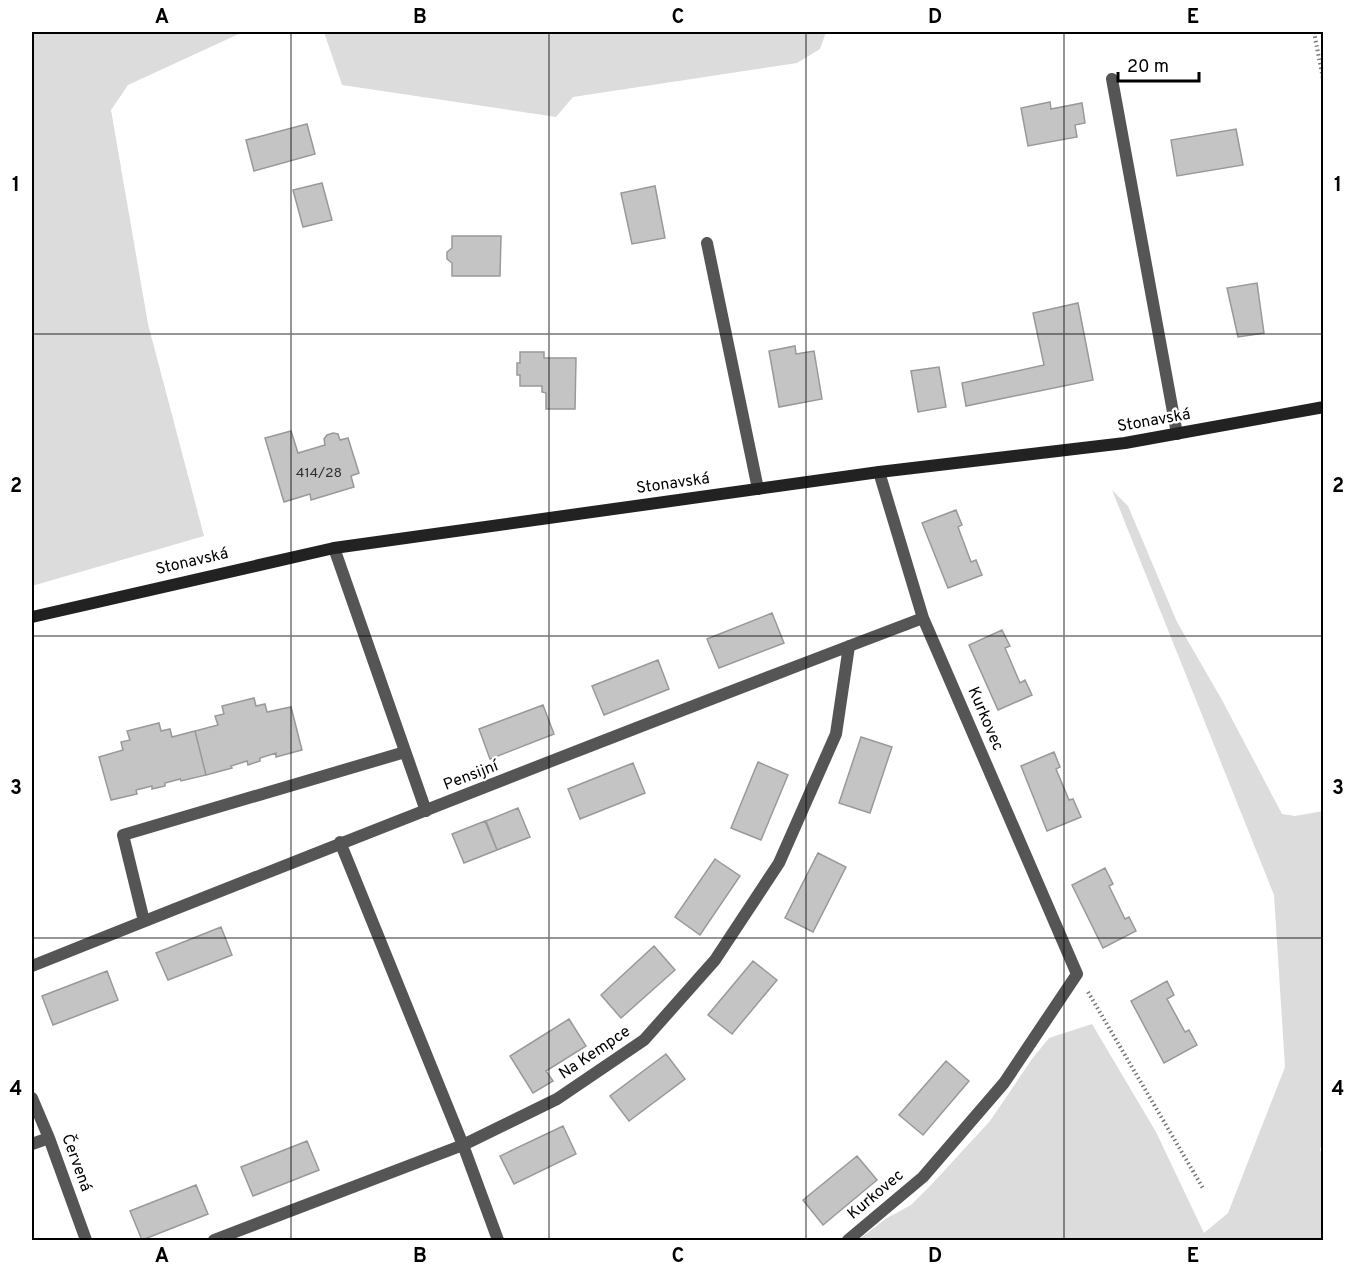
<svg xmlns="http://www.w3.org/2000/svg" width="1355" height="1272" viewBox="0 0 1355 1272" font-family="Overpass,sans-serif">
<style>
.green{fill:#dcdcdc}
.building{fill:#c4c4c4;stroke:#999;stroke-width:1.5}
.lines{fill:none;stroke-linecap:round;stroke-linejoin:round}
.path{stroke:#777;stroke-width:4;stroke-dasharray:1.5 3;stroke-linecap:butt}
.service{stroke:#555;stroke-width:12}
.minor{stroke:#555;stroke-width:12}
.secondary{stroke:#222;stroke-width:12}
.grid{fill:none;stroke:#000;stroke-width:1.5;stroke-opacity:0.55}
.labels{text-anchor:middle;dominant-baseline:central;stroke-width:4.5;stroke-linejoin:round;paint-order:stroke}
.number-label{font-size:14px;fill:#313131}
.street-label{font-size:16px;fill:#000;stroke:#fff}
.neatline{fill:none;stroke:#000;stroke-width:2}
.grid-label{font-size:20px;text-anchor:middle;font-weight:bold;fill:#000}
</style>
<rect width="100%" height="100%" fill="#fff"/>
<path class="green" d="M32,32h211l-115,53 -17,25 37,214 56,212 -172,50z
M324,32h502l-6,17 -23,14 -224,34 -17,20 -214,-32z
M1112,490l16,16 49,116 45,78 60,114 13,2 28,-5 1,324 -4,15 4,6 -1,84h-465l29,-22 24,-13 20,-20 59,-64 42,-62 17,-21 43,-14 64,108 48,101 24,-20 57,-146 -11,-172z"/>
<path class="building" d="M1050,102l1,7 31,-6 3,20 -10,2 2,12 -49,9 -7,-38z
M307,124l8,30 -61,17 -8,-31z
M1236,129l7,36 -66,11 -6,-36z
M322,183l10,37 -29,7 -10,-37z
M655,186l10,52 -33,6 -11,-51z
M452,236h49l-1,40h-48v-13l-5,-4v-7l5,-4z
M1257,283l7,50 -26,4 -11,-49z
M1078,303l15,77 -127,26 -4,-23 82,-18 -11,-52z
M795,346l1,8 18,-3 8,48 -43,8 -10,-56z
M520,352h24v6h32l-1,51h-29v-16l-4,-1v-6h-22v-11h-3v-12h3z
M939,367l7,40 -28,5 -7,-41z
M291,431l7,22 27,-8 -1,-6 3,-4 6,-2 5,1 2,6 8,-2 11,35 -8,3 3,11 -43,13 -1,-6 -26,8 -19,-64z
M956,510l6,15 -4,2 13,35 5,-2 6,15 -34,13 -26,-65z
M772,613l12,30 -65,25 -12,-29z
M1002,630l8,16 -5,2 15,35 5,-3 7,15 -34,15 -29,-65z
M658,660l11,29 -65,26 -12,-29z
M254,698l2,8 9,-2 2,8 24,-5 11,43 -26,7v-4l-16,5v3l-12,4 -1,-4 -16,5 1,2 -26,7 -11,-44 23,-6 -3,-9 9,-2 -2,-8z
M543,705l11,29 -64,25 -11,-30z
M159,723l2,8 9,-2 2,8 23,-6 11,44 -25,6 -1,-2 -15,4v3l-13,3v-3l-16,4 1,4 -26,6 -12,-43 24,-7 -2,-8 9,-2 -3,-9z
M861,737l31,10 -22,66 -31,-10z
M1054,752l6,15 -4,2 13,31 4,-1 8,18 -34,14 -26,-65z
M758,762l30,13 -27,65 -30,-12z
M633,763l12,30 -65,26 -12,-30z
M518,808l12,29 -33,13 -11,-29z
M485,821l12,29 -33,13 -12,-29z
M818,853l28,14 -33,65 -28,-14z
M715,859l25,17 -40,59 -25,-18z
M1105,868l8,16 -4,2 16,33 4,-2 7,14 -33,17 -31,-63z
M221,927l11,28 -64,25 -12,-27z
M654,946l21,24 -54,48 -20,-23z
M753,961l24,19 -45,54 -24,-19z
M107,971l11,29 -65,25 -11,-29z
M1167,981l7,14 -7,4 18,33 4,-2 8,15 -33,18 -33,-62z
M569,1019l17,27 -40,25 7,10 -20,12 -23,-37z
M666,1054l19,25 -56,42 -19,-25z
M946,1061l23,20 -46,54 -24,-20z
M563,1126l13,28 -62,30 -14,-28z
M307,1141l12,29 -66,26 -12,-29z
M857,1156l20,24 -54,45 -20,-25z
M196,1185l12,29 -66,26 -12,-29z"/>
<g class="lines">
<path class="path" d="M1314,32l10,52
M1088,992l116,198"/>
<path class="service" d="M1112,79l65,355
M707,243l51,246
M144,921l-21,-86 282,-83"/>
<path class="minor" d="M334,548l92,263
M340,842l123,303 35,95
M32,966c296,-118 593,-235 891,-348
M32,1098l17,40 37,102
M32,1144l17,-6
M214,1240l249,-95 94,-46 87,-59 71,-80 64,-97 57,-129 13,-88
M848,1240l75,-63 81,-94 73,-109 -154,-356 -44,-146"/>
<path class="secondary" d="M32,617l302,-69 545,-76 246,-29 199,-36"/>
</g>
<path class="grid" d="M291,32v1208M549,32v1208M806,32v1208M1064,32v1208M32,334h1292M32,636h1292M32,938h1292"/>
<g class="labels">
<g class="number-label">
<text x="319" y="473">414/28</text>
</g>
<g class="street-label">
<text transform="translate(1154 421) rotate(-10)">Stonavská</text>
<text transform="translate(673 484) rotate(-8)">Stonavská</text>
<text transform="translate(192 562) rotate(-13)">Stonavská</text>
<text transform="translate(985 719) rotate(67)">Kurkovec</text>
<text transform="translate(471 776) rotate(-21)">Pensijní</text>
<text transform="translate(595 1053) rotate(-34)">Na Kempce</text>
<text transform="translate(76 1163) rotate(70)">Červená</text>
<text transform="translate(876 1195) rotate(-40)">Kurkovec</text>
</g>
</g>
<rect width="1355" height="1272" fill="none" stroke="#ffffff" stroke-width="66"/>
<path d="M1118 72v9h81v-9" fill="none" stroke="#000000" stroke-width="3"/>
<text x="1127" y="72" font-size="18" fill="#000000" stroke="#ffffff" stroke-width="4.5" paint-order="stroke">20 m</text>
<rect x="33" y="33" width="1289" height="1206" class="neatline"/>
<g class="grid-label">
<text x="162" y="23">A</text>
<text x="420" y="23">B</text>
<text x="678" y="23">C</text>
<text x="935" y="23">D</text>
<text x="1193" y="23">E</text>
<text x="16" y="191">1</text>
<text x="1338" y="191">1</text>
<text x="16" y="492">2</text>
<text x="1338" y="492">2</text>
<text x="16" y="794">3</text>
<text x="1338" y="794">3</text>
<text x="16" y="1095">4</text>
<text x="1338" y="1095">4</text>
<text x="162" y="1262">A</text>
<text x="420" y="1262">B</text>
<text x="678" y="1262">C</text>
<text x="935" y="1262">D</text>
<text x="1193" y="1262">E</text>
</g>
</svg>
